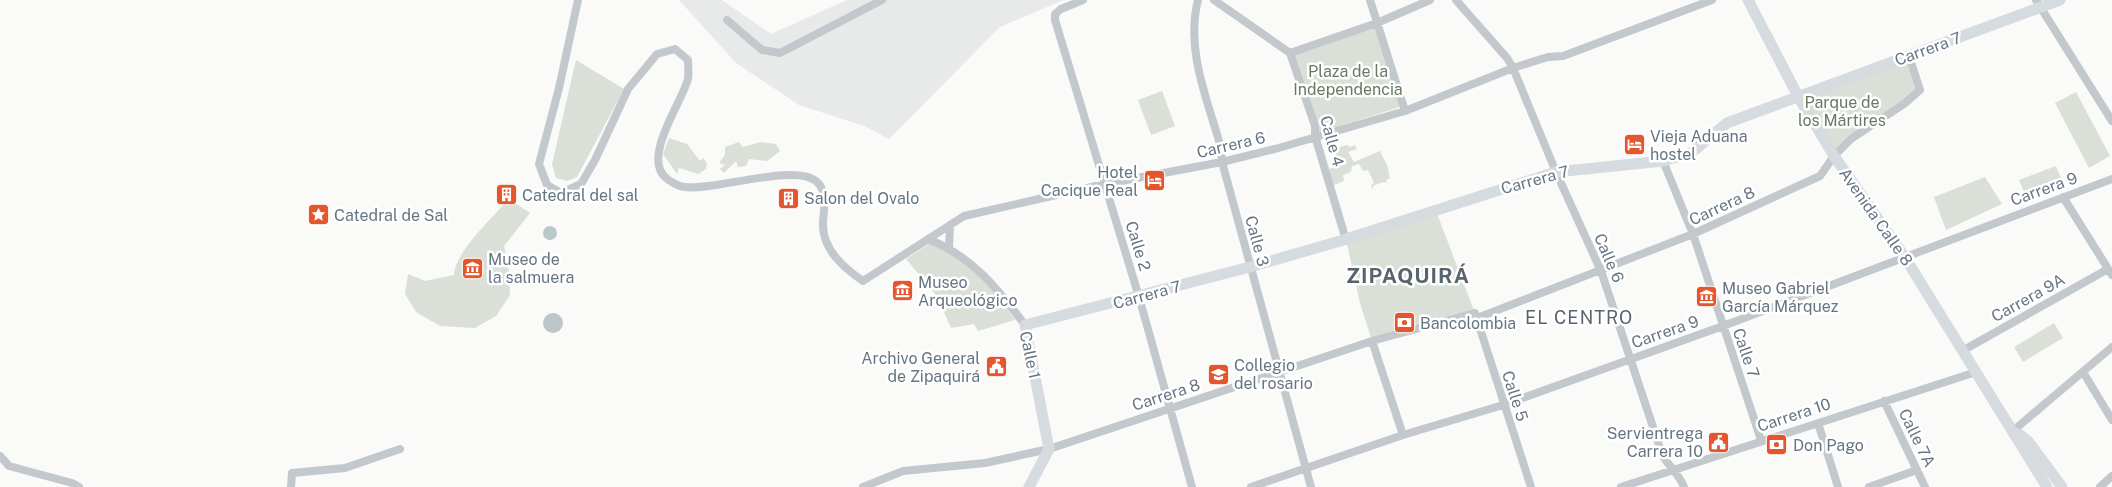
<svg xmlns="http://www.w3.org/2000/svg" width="2112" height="487" viewBox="0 0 2112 487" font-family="'Public Sans',sans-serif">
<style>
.built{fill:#e8e9e9}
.green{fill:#dadfd7}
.water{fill:#bbc7cb}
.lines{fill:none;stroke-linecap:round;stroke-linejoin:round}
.street{stroke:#c3c8cc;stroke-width:8}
.secondary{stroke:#d6dbdf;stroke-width:11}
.labels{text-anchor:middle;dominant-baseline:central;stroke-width:5;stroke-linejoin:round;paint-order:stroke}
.street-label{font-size:16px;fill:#657683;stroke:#fff}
.park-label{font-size:16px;fill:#687a64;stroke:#fff}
.poi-label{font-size:16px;fill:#657683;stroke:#fff;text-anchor:start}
.neighbourhood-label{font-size:18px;letter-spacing:1px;fill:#57646e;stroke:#fff}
.district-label{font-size:21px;font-weight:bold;letter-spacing:1px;fill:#57646e;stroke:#fff}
</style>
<rect width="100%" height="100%" fill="#fafaf8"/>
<path class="built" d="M679,0h43l49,34 76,-34h216l-63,27 -111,112 -25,-13 -65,-21 -63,-42z"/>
<path class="green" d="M1377,27l26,79 -85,27 -25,-79z
M1905,59l13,30 -84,63 -31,-56z
M576,60l48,29 -47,88 -10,4 -11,-3 -4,-14z
M1162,91l13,35 -24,9 -13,-35z
M2076,92l34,64 -21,12 -34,-65z
M669,138l18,6 13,17 3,-3 4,5 -1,6 -8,5 -19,-6 -2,6 -14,-20z
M739,142l4,5 18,-5 15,2 4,7 -13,10 -18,-2 -3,7 -8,1 -2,-6 -12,12 -4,-4 5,-4 -6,-2 6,-8v-8z
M1347,145l3,2 5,-2 2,4 -9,3 6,10 26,-11 7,14 3,13 -4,2 1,3 -4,-1 -10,4v4l-2,-5 3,-2 -6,-13 -5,1 -4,-7 -7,2 -1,6 -8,3 1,6 -12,5 -5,-16 8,-3 -4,-8 5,-3 -3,-7z
M2056,166l8,19 -37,14 -8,-19z
M1985,177l17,27 -56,26 -12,-33z
M509,199l21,14 -26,33 5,26 1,23 -14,21 -21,12 -35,-2 -24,-14 -11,-18 3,-20 17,7 29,-6c0,-22 40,-59 55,-76z
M1436,211l39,102 -103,28 -12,-38 -14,-63z
M929,244c38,10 65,45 86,76l-37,11 -4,-7 -23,4 -14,-32 -31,-37z
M2054,323l9,15 -40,24 -9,-15z"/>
<path class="water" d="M543 233a7 7 0 1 1 14 0a7 7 0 1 1-14 0Z
M543 323a10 10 0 1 1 20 0a10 10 0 1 1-20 0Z"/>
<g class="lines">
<path class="street" d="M578,0l-19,88 -20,76 8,21 14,8 20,-9 14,-24 33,-71 29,-35 18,-5 13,11c0,6 1,14 0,19 -7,25 -45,77 -23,98 4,4 14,10 20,10 29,4 110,-24 131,-6 13,11 7,30 7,44 0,25 21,43 40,56l101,-65 141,-32 117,-22 53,-13 130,-38 108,-43 35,-11 15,-1 149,-56
M1083,0l-22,9 -6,5v6l84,277 53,190
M1198,0c-13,50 10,101 23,148l1,14 89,325
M1214,0l76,53 25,73v10l31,104
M1370,0l35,111
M1456,0l51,58 6,10 43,104 45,99 61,183c7,13 17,20 22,33
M2036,0l76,121
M727,20l35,30 18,3 102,-53
M1290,53l87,-30 53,-23
M1663,161l30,73 68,206
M2063,197l49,78
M928,239c45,18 69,49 97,86
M949,248l1,-23
M1477,318l216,-84 127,-58 14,-20 17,-17 53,-35 16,-14 -11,-34
M1372,341l31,94
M1962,351l146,-82
M2083,372l29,48
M1884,401l41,86
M1818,423l20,64
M2014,430l98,-83
M0,456l9,10 63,17 7,4
M291,487l1,-14 53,-5 55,-19
M863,487l40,-16 82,-8 64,-14 323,-108 103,-28 56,174
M1251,487l152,-52 100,-30 220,-79 389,-147
M1621,487l355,-115
M1869,487l48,-17
M2100,487l12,-11"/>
<path class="secondary" d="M1748,0l51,98 35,58 70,100 143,231
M2019,434l9,7 34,46
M1029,487l20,-38 -24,-124 225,-58 90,-26 216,-69 107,-11 28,-8 36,-30 333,-123"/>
</g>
<defs>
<symbol id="hotel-square" viewBox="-11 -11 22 22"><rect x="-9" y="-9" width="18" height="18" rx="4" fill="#e4572e" stroke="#fff"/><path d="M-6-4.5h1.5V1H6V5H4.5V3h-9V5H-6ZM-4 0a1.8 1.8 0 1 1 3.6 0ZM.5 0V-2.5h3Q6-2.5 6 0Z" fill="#fff"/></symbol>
<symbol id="building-square" viewBox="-11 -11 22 22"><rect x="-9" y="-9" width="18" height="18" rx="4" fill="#e4572e" stroke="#fff"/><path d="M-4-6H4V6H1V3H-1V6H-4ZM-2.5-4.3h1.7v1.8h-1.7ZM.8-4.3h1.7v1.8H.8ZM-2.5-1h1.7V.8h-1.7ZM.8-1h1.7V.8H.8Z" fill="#fff"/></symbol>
<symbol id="sight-square" viewBox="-11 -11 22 22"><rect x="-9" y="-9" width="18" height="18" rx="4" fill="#e4572e" stroke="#fff"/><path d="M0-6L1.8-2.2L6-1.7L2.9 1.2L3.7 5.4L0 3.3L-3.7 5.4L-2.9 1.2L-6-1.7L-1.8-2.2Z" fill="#fff"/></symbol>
<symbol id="museum-square" viewBox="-11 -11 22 22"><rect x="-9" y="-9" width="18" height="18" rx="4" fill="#e4572e" stroke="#fff"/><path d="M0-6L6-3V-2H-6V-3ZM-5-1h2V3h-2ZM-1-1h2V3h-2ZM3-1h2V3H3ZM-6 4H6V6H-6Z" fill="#fff"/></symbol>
<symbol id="bank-square" viewBox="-11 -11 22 22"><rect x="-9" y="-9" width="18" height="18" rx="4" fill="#e4572e" stroke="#fff"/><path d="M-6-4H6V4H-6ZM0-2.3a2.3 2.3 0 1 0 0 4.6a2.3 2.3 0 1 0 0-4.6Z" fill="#fff"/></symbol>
<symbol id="civic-square" viewBox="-11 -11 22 22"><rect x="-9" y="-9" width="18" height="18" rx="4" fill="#e4572e" stroke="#fff"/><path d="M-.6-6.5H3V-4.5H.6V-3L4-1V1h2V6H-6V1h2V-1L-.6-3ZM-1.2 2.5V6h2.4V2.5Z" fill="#fff"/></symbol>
<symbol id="university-square" viewBox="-11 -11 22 22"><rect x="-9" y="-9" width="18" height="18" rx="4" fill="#e4572e" stroke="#fff"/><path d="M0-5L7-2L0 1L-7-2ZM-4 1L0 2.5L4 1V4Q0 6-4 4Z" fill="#fff"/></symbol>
</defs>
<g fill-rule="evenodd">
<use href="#hotel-square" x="1622" y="132" width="25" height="25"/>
<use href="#hotel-square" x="1142" y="168" width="25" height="25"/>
<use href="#building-square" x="494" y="182" width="25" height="25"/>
<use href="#building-square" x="776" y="186" width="25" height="25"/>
<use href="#sight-square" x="306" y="202" width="25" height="25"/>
<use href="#museum-square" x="460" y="256" width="25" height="25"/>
<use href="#museum-square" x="890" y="278" width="25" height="25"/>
<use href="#museum-square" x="1694" y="284" width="25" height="25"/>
<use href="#bank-square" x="1392" y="310" width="25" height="25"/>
<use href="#civic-square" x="984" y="354" width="25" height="25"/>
<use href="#university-square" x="1206" y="362" width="25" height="25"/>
<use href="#civic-square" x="1706" y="430" width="25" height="25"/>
<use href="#bank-square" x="1764" y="432" width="25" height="25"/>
</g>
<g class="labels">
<g class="street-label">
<text transform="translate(1928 49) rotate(-20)">Carrera 7</text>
<text transform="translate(1332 141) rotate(75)">Calle 4</text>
<text transform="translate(1231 145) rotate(-13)">Carrera 6</text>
<text transform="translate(1535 180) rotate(-15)">Carrera 7</text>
<text transform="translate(2044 189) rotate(-20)">Carrera 9</text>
<text transform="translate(1722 206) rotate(-25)">Carrera 8</text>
<text transform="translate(1876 217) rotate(55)">Avenida Calle 8</text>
<text transform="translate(1257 241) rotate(75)">Calle 3</text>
<text transform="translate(1138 246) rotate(73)">Calle 2</text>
<text transform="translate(1609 258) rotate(67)">Calle 6</text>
<text transform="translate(1147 295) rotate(-15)">Carrera 7</text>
<text transform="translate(2028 298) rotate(-29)">Carrera 9A</text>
<text transform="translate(1665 332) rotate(-19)">Carrera 9</text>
<text transform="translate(1746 353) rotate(71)">Calle 7</text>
<text transform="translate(1030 355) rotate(78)">Calle 1</text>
<text transform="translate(1166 395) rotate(-18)">Carrera 8</text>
<text transform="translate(1515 396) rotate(72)">Calle 5</text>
<text transform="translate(1794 415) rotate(-18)">Carrera 10</text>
<text transform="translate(1917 438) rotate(64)">Calle 7A</text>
</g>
<g class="park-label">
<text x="1348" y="71">Plaza de la<tspan x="1348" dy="18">Independencia</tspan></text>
<text x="1842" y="102">Parque de<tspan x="1842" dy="18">los Mártires</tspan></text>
</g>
<g class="poi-label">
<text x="1650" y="136">Vieja Aduana<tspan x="1650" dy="18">hostel</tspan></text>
<text x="1138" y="172" text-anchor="end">Hotel<tspan x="1138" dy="18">Cacique Real</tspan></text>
<text x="522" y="195">Catedral del sal</text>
<text x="804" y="198">Salon del Ovalo</text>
<text x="334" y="215">Catedral de Sal</text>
<text x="488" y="259">Museo de<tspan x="488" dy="18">la salmuera</tspan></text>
<text x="918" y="282">Museo<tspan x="918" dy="18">Arqueológico</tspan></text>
<text x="1722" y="288">Museo Gabriel<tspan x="1722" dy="18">García Márquez</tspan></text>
<text x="1420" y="323">Bancolombia</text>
<text x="980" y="358" text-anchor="end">Archivo General<tspan x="980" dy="18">de Zipaquirá</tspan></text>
<text x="1234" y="365">Collegio<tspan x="1234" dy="18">del rosario</tspan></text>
<text x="1703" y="433" text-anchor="end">Servientrega<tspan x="1703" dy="18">Carrera 10</tspan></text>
<text x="1793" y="445">Don Pago</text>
</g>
<g class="neighbourhood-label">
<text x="1579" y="317">EL CENTRO</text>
</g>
<g class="district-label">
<text x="1408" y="275">ZIPAQUIRÁ</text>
</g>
</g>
</svg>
